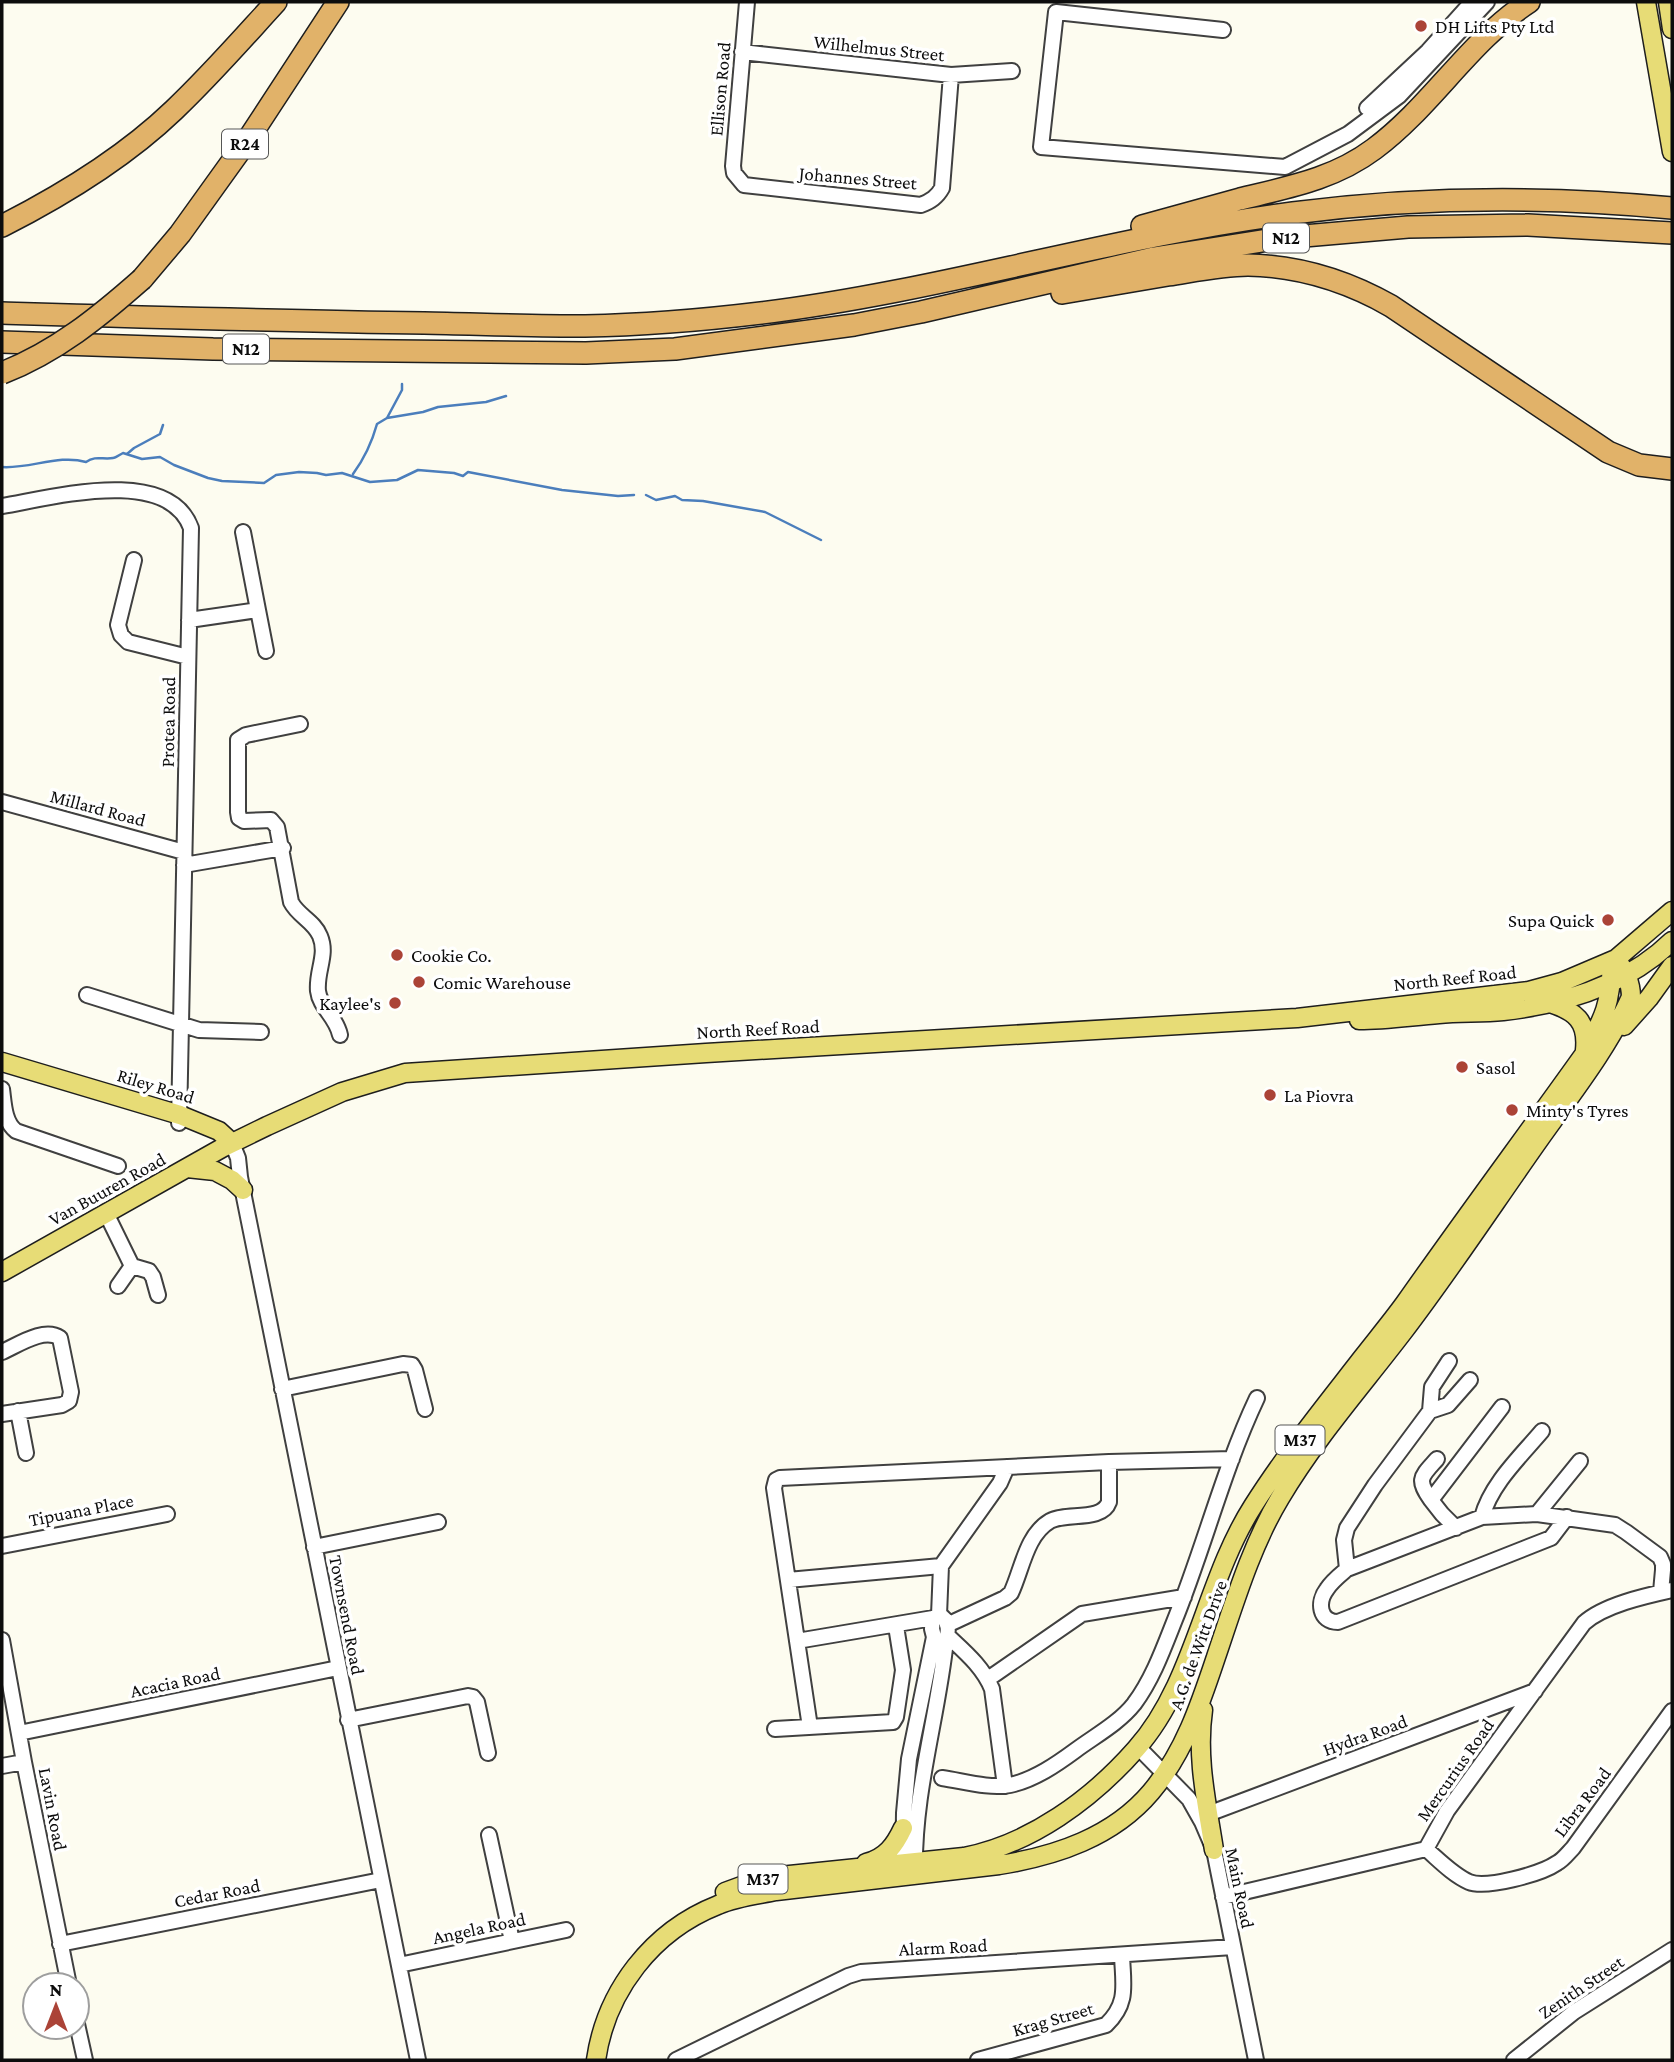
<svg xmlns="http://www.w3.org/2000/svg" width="1674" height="2062" viewBox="0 0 1674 2062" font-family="'Crimson Pro',serif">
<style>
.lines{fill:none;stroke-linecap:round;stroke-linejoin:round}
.stream{stroke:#4b7ebc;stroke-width:2.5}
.minor-casing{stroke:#404040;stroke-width:18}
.major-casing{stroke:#1e1e1e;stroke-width:21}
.highway-casing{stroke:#1e1e1e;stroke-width:24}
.minor{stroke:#fff;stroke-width:14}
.major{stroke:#e7dc76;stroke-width:18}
.highway{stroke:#e1b269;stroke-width:21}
.highway-bridge-casing{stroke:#1e1e1e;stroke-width:24;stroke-linecap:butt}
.highway-bridge{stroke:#e1b269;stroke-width:21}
.poi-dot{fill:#ab4337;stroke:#fff;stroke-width:2.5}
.labels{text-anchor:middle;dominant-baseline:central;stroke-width:7;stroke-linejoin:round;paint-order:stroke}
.shield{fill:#fff;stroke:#565656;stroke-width:2}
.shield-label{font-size:18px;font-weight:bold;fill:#0d0d0d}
.poi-label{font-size:19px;fill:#0d0d0d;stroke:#fff;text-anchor:start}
.street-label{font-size:19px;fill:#0d0d0d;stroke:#fff}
</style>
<rect width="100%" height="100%" fill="#fdfcf0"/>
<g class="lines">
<path class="stream" d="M387,418l15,-28v-6
M127,454l7,-6 26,-14 3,-9
M2,467c28,2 57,-13 84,-5 10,-7 17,-2 27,-4 3,0 6,-3 10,-5l19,6 18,-2 14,8 34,13 14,3 42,2 12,-8 23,-3 18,1 9,2 16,-2 28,9 27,-2 21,-10 36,3 9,3 5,-4 94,18 56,6 16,-1
M353,474c11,-15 19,-32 24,-50l10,-6 36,-6 15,-5 48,-5 20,-6
M646,495l10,5 19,-4 7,4 21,1 62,11 56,28"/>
<defs>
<path id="minor" d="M747,2l-14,164 1,7 10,12 177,20c10,-4 16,-8 21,-17l9,-113
M1223,30l-167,-18 -15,135 244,20 63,-33 51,-38 88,-94
M742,52l209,23 61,-4
M1367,108l61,-57 44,-49
M2,506c49,-8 166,-41 189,22l-12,595
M134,560l-16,65 3,10 7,7 60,15
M258,610l8,41
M189,620l69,-10 -15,-78
M300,724l-54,11 -8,5v72l1,6 5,3 27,-1 6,7 14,75c7,14 23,19 29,34 8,19 -4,35 -2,55 2,17 18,25 22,44
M2,802l182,50
M184,865l99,-17
M87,995l112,35 62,2
M2,1089c2,14 2,33 14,42l102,35
M232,1143l6,15 2,19 178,883
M106,1213l26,53
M132,1266l17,5 4,6 5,18
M118,1286l14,-20
M2,1352c16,-7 42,-25 58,-14l11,54 -2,9 -7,4 -60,9
M1449,1361l-17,26 -2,24 -55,74 -28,43 -3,12 3,29 135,-52 55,-3 78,11 11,7 34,25 3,7v6l-2,22
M282,1389l121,-25 9,1 3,5 10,39
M18,1411l8,42
M1430,1411l18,-6 22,-25
M1431,1500c-15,-21 -10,-23 6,-41
M1537,1514l43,-53
M1482,1517c9,-33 38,-60 60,-86
M1456,1528l-14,-14 -11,-14 71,-93
M2,1546l165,-32
M314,1547l124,-25
M1347,1569c-7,6 -15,12 -20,20 -10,13 -8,33 11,33l213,-84 16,-21
M788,1580l153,-14 59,-83 7,-16
M939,1615l2,-49
M947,1625l58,-27 6,-5c11,-23 15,-58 39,-72 16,-9 52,1 59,-19v-40
M948,1636c17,16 35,31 44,53l13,97
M2,1640l22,122 45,223
M797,1641l136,-23
M988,1679l94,-65 102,-17
M348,1720l120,-24 5,1 4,5 11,51
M810,1727l-36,-239 2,-8 4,-2 329,-16 123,-3
M775,1729l118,-7 3,-5 7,-47 -7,-44
M19,1733l319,-65
M1138,1747l51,52 13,23 12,28 42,210
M2,1766l22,-4
M942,1778c21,3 47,11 68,7 24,-5 47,-21 66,-35 19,-14 43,-27 58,-46 18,-24 29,-54 40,-82 30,-74 49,-152 83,-224
M1208,1814l327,-123
M489,1835l23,106
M1426,1849l21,-38 137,-188c20,-18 61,-27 88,-33
M1426,1849c13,11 27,26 43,33 17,7 72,-8 88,-19 6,-3 11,-10 16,-15l99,-137
M903,1873l1,-60 5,-54 25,-122 -2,-8 1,-11 6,-3c10,4 10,16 7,25l-5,3 -4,-1 -3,-5
M915,1873c-2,-79 23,-156 31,-233
M1223,1897l203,-48
M60,1944l321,-64
M399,1965l167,-35
M77,2024l8,36
M676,2060l172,-84 13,-4 372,-25
M978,2060l128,-35c23,-22 17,-40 16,-70
M1514,2060l60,-48 98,-62"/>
<path id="major" d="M1646,2l26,150
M1668,2l4,27
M1550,1003c25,8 38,18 35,47
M1359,1020c27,0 53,-4 80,-6 21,-2 42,-1 64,-3 61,-7 124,-26 169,-70
M1624,1026l25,-28 23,-32
M2,1062l178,53 39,16 13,12
M187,1168l28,3 17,9 11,10
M2,1272l220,-124 45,-22 75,-34 63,-19 301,-20 591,-35 232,-27 33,-9 54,-23 56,-48
M1203,1710c-7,48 4,94 11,140
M866,1863c20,-5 29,-18 37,-35
M725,1892l30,-11 25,-5 184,-19c67,-13 128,-58 172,-108 59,-66 69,-168 117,-243 33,-52 72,-100 110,-149 14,-18 29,-36 42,-54 59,-84 120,-166 180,-250 19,-36 26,-49 27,-92
M596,2060c10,-69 56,-129 122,-155 18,-8 38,-10 58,-14l223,-26c57,-9 114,-28 152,-73 33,-39 49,-87 65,-135 18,-53 35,-111 64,-159 35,-59 81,-111 123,-166 48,-63 92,-130 138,-195 32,-45 67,-89 90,-140 0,-15 -6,-26 -15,-38"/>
<path id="highway" d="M2,226c61,-31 122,-68 172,-116 36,-34 69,-72 102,-108
M1142,226c33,-9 66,-18 98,-27 49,-12 94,-20 134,-50 58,-43 95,-108 155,-147
M142,279l38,-45 69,-96 89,-136
M1062,293c35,-6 71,-12 106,-18 26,-4 54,-10 80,-10 51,1 99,16 143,41l217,146 31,13 33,4
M2,313c141,4 281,8 422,10 54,1 107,3 161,3 58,-1 118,-6 176,-13 180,-22 353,-77 532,-100 125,-16 254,-17 379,-5
M2,342l211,7 277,3 96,1 89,-4 179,-24 67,-13 233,-54 127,-20 127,-11 120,-2 144,8"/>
</defs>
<use href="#minor" class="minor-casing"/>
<use href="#major" class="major-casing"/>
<use href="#highway" class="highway-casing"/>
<use href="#minor" class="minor"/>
<use href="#major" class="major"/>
<use href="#highway" class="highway"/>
<defs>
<path id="highway-bridge" d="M2,373c54,-21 97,-56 140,-94"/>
</defs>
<use href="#highway-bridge" class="highway-bridge-casing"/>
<use href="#highway-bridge" class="highway-bridge"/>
</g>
<g class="poi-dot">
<circle cx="1421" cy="26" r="7"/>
<circle cx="1608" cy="920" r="7"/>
<circle cx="397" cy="955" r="7"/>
<circle cx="419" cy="982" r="7"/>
<circle cx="395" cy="1003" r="7"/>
<circle cx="1462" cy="1067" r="7"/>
<circle cx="1270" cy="1095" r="7"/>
<circle cx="1512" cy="1110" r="7"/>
</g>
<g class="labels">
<g class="shield">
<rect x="222" y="129.5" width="46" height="29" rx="5"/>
<rect x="1263" y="223.5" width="46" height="29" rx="5"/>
<rect x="223" y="334.5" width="46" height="29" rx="5"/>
<rect x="1275.5" y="1425.5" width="49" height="29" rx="5"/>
<rect x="738.5" y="1864.5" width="49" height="29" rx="5"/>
</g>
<g class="shield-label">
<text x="245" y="144">R24</text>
<text x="1286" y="238">N12</text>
<text x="246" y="349">N12</text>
<text x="1300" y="1440">M37</text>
<text x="763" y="1879">M37</text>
</g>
<g class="poi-label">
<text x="1435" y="26">DH Lifts Pty Ltd</text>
<text x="1594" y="920" text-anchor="end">Supa Quick</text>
<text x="411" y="955">Cookie Co.</text>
<text x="433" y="982">Comic Warehouse</text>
<text x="381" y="1003" text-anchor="end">Kaylee's</text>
<text x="1476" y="1067">Sasol</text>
<text x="1284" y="1095">La Piovra</text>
<text x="1526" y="1110">Minty's Tyres</text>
</g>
<g class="street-label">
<text transform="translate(879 48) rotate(6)">Wilhelmus Street</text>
<text transform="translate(720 89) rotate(-85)">Ellison Road</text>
<text transform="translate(858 178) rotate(5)">Johannes Street</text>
<text transform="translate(168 722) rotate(-89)">Protea Road</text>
<text transform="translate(98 808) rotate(15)">Millard Road</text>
<text transform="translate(1455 978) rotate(-6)">North Reef Road</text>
<text transform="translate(758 1029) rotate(-3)">North Reef Road</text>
<text transform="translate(156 1086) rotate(17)">Riley Road</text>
<text transform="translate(107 1189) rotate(-29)">Van Buuren Road</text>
<text transform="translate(81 1510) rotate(-11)">Tipuana Place</text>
<text transform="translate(347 1615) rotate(79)">Townsend Road</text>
<text transform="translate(1198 1645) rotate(-70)">A.G. de Witt Drive</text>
<text transform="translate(175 1682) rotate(-12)">Acacia Road</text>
<text transform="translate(1365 1735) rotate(-20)">Hydra Road</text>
<text transform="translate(1455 1770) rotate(-55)">Mercurius Road</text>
<text transform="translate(1582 1802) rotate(-53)">Libra Road</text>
<text transform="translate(53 1809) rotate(79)">Lavin Road</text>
<text transform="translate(1240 1888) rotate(78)">Main Road</text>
<text transform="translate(217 1893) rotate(-11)">Cedar Road</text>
<text transform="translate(479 1928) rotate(-12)">Angela Road</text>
<text transform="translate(943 1947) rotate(-3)">Alarm Road</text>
<text transform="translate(1581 1987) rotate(-34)">Zenith Street</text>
<text transform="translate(1053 2019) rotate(-16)">Krag Street</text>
</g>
</g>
<rect width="1674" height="2062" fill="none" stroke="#0d0d0d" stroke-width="7"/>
<g transform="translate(56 2006)"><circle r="33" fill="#ffffff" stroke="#9e9e9e" stroke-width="2"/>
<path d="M0-5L12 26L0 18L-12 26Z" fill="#ab4337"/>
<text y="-10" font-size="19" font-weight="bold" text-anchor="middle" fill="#0d0d0d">N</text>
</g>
</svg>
